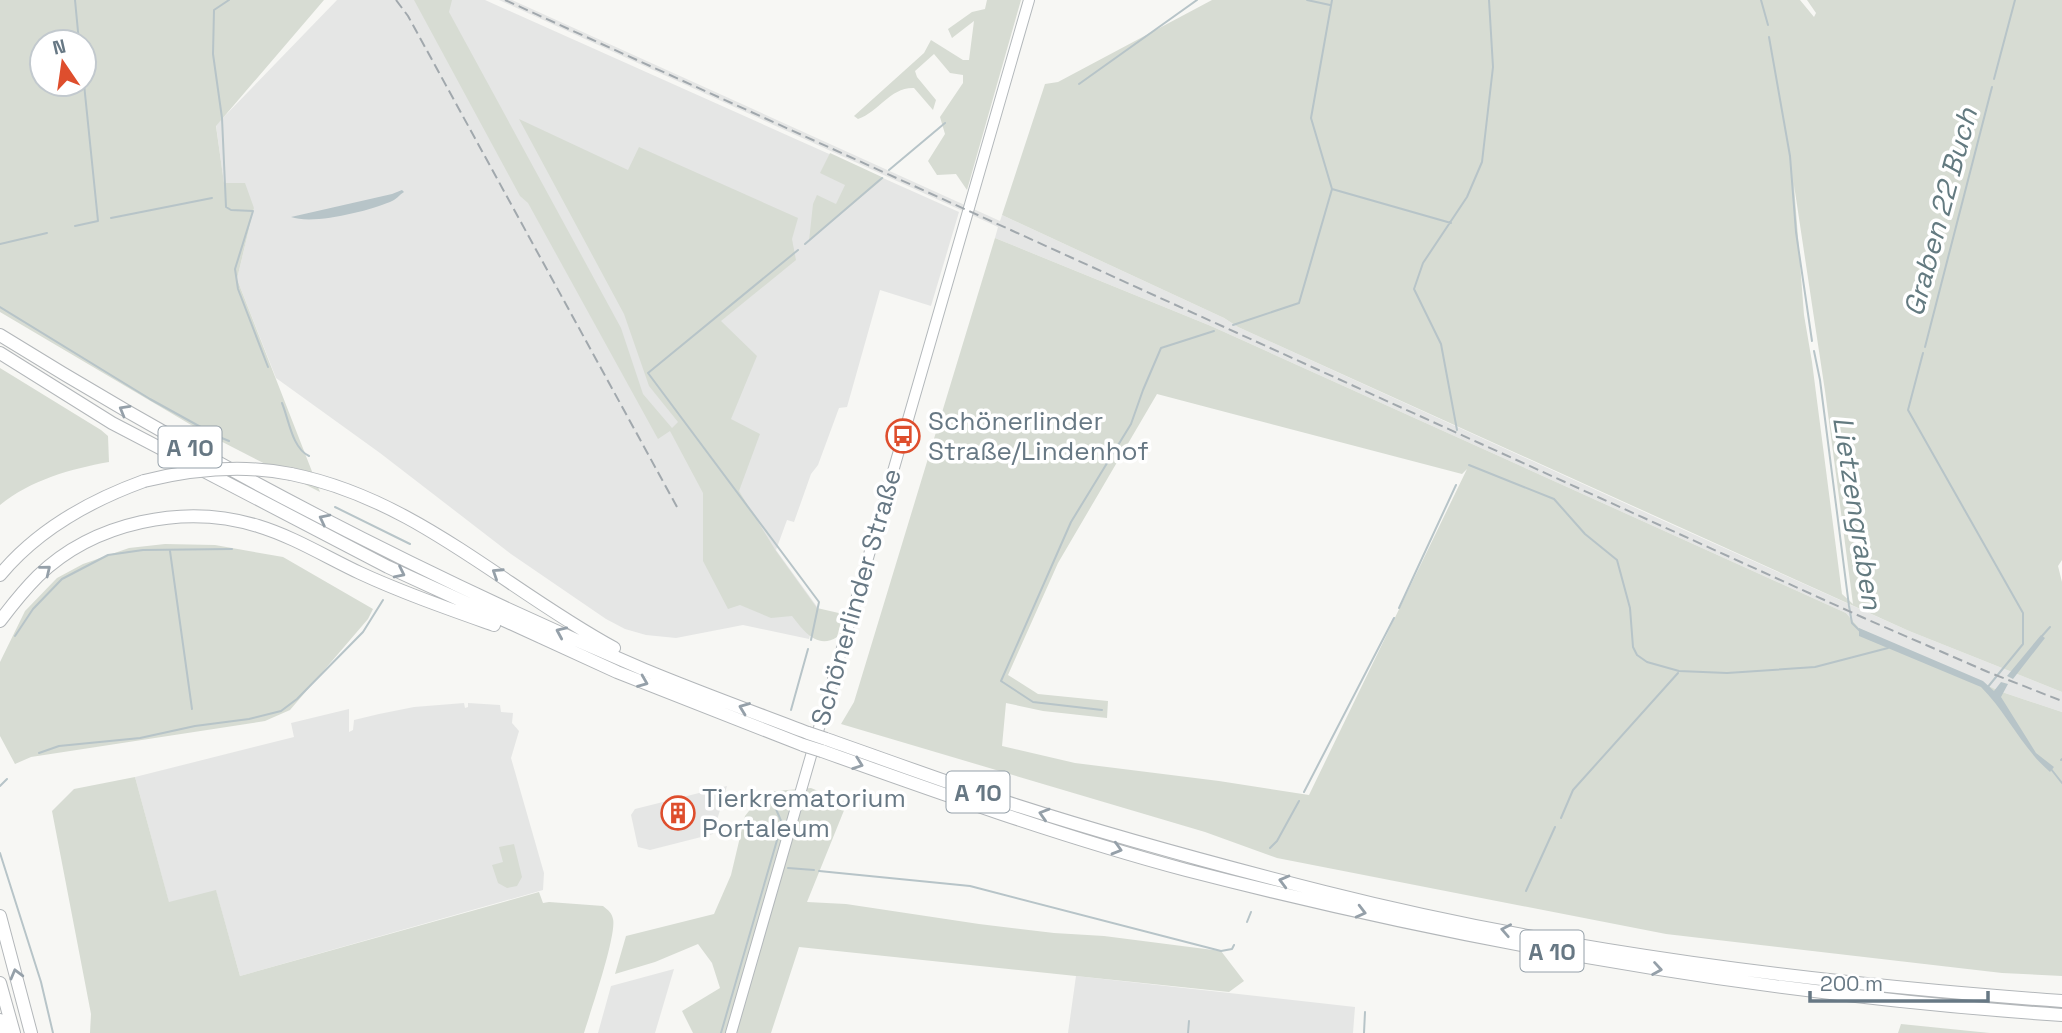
<svg xmlns="http://www.w3.org/2000/svg" width="2062" height="1033" viewBox="0 0 2062 1033" font-family="'Space Grotesk',sans-serif">
<style>
.built{fill:#e5e6e5}
.green{fill:#d7dcd3;fill-rule:evenodd}
.water{fill:#b7c4c8}
.lines{fill:none;stroke-linecap:round;stroke-linejoin:round}
.stream{stroke:#b7c4c8;stroke-width:2}
.major-casing{stroke:#b3b8bb;stroke-width:12}
.highway-casing{stroke:#b3b7ba;stroke-width:14}
.major{stroke:#fff;stroke-width:10}
.highway{stroke:#fff;stroke-width:12}
.rail{stroke:#a1a8ad;stroke-width:2;stroke-dasharray:10 5;stroke-linecap:butt}
.highway-bridge-casing{stroke:#b3b7ba;stroke-width:14;stroke-linecap:butt}
.highway-bridge{stroke:#fff;stroke-width:12}
.oneway{stroke:#95a0a9}
.labels{text-anchor:middle;dominant-baseline:central;stroke-width:7;stroke-linejoin:round;paint-order:stroke}
.shield{fill:#fff;stroke:#95a0a9;stroke-width:2}
.shield-label{font-size:24px;font-weight:bold;fill:#677884}
.poi-label{font-size:26px;fill:#677884;stroke:#fff;text-anchor:start}
.street-label{font-size:26px;fill:#677884;stroke:#fff}
.water-label{font-size:28px;font-style:italic;fill:#637a80;stroke:#fff}
</style>
<rect width="100%" height="100%" fill="#f7f7f4"/>
<path class="built" d="M337,0h148l474,212 -28,94 -51,-16 -33,117 -8,1 -21,57 -7,9 -17,48 -7,-2 -11,30 42,58 -9,31 -66,-14 -67,13 -30,-3 -21,-6 -19,-10 -95,-65 -131,-101 -104,-75 -39,-99 17,-71 -30,-24 -8,-59z
M499,0h13l488,221 2,-6 222,103 14,9 426,194 245,110 153,61v20l-60,-20 -143,-64 -13,-15 -635,-287 -216,-88 3,-11z
M464,703l1,5 3,-1v-4l32,2 1,7 12,1 -1,10 7,8 -8,27 33,115 -1,17 -303,86 -24,-85 -47,12 -34,-126 159,-40 -3,-14 58,-14v23l4,-2 1,-10 25,-6 35,-7z
M727,786l-14,48 -63,16 -12,-3 -7,-32 4,-6z
M674,969l-19,64h-57l13,-47z
M1076,976l279,31 -2,26h-285z"/>
<path class="green" d="M0,0h324l-108,126 8,57h21l9,25 -17,71 83,213 -117,-60 -203,-120zM42,42h42v42h-42z
M414,0h38l-3,12 172,316 22,66 29,34 6,-6 -29,-36 -25,-72 -105,-195 109,51 11,-23 159,71 -6,21 4,21 -75,61 36,35 -26,63 29,15 -21,57 37,60 41,57 26,6 -6,23c-20,13 -34,-7 -45,-21l-21,2 -31,-13 -12,4 -25,-48v-68l-33,-62 -12,8 -130,-236 -8,-7z
M987,0h34l-54,190 -11,-16 -19,1 -9,-14 17,-27 -5,-17 23,-34v-8l-13,-2 -16,-19 -19,17 2,6 19,23 -3,10 -19,-22c-24,-1 -35,24 -56,31l-4,-3 70,-63 7,-13 32,20h6l5,-39 -22,17 -4,-9 24,-17 13,-3z
M1212,0h588l14,17 2,-4 -9,-13h255v560l-4,6 4,16v110l-153,-61 -671,-304 -14,-9 -222,-103 43,-131 13,-2zM1794,185l31,206 28,213 -11,-10 -30,-232 -8,-47z
M830,153l54,25 -75,63 4,-37 4,-9 19,9 9,-19 -25,-12z
M995,238l216,88 635,287 13,15 143,64 60,20v264l-60,-3 -336,-39 -389,-76 -72,-26 -364,-108 13,-22zM1157,394l305,80 5,-5 -158,326 -90,-14 -144,-18 -73,-17 4,-43 37,8 64,7 1,-17 -70,-7 -30,-19 50,-112z
M0,368l101,62 7,6 1,26c-39,7 -78,18 -109,43z
M165,544l50,1 68,12 90,52 -5,10 -78,91 -25,11 -234,36 -16,7 -15,-28v-74l25,-51 32,-33 26,-14 46,-16z
M135,777l34,125 47,-12 24,86 299,-84 4,11 6,-1 54,4c5,4 9,7 10,13 4,16 -23,94 -29,114h-494l1,-19 -39,-203 22,-22z
M811,788l36,15 -40,99 39,2 133,20 75,9 50,3 117,15 23,30 -15,11 -430,-45 -28,86h-78l-11,-22 38,-23 -8,-25 -14,-19 -43,18 -40,12 11,-38 88,-22 17,-39 14,-59 19,-24z
M514,844l8,33 -5,9 -10,2 -9,-5 -6,-18 11,-3 -4,-15z
M1901,1024l89,9h-92z"/>
<path class="water" d="M402,190l2,2c-5,3 -8,8 -14,10 -22,9 -76,23 -99,15l101,-23z
M1859,628l124,53 11,10 7,-9 7,2 -7,13 35,56 18,14 -4,5c-28,-24 -43,-59 -69,-85l-122,-51z
M2041,635l4,3 -32,41 -6,-3z"/>
<g class="lines">
<path class="stream" d="M75,0l4,42
M229,0l-15,10 -1,44 9,64 4,89 5,3 22,1 -18,58 3,20 30,78
M1307,0l23,5
M1332,0l-21,118 21,71 119,34
M1761,0l7,25
M1769,37l21,119 6,76 16,109
M1994,79l21,-79
M1079,84l118,-84
M889,170l56,-47
M111,218l101,-20
M75,226l23,-5 -14,-137
M0,244l47,-11
M805,244l77,-66
M798,250l-150,123 171,229 -8,38
M0,307l150,92 67,37 12,5
M1233,325l66,-22 33,-114
M1925,347l67,-260
M1814,351l6,29 29,226 3,17 8,8
M1923,353l-15,57 115,203v31l-36,44
M282,403c7,17 10,45 27,53
M1457,430l-16,-86 -27,-55 9,-26 44,-66 15,-35 11,-95 -4,-67
M1469,465l85,34 31,35 32,26 13,48 3,39 4,8 10,7 32,9 48,2 88,-6 73,-19
M335,507l75,37
M170,551l22,158
M1399,608l57,-123
M15,636l18,-27 29,-30 46,-24 35,-5 89,-1
M2042,636l8,-9
M791,710l17,-61
M1102,710l-69,-8 -32,-21 70,-159 60,-98 12,-34 18,-42 53,-17
M39,753l20,-7 81,-8 55,-12 54,-7 32,-8 16,-12 66,-67 20,-32
M2061,760l1,-1
M2051,769l11,14
M0,786l7,-7
M1304,792l90,-174
M1561,818l12,-28 105,-117
M1270,848l7,-7 22,-40
M0,853l41,129 12,51
M788,868l26,2
M819,871l151,15 251,65 11,-2 2,-4
M1526,891l29,-64
M1247,922l4,-10
M721,1033l61,-210 -10,-23
M1188,1033l1,-12
M1364,1033l1,-21"/>
<defs>
<path id="major" d="M731,1033l298,-1033"/>
<path id="highway" d="M0,335c206,128 422,240 645,335 53,22 108,42 163,63
M0,353l112,70 276,144 229,105 186,73
M291,474c125,25 214,115 323,174
M0,575c38,-46 89,-74 144,-94
M0,621c12,-16 24,-31 38,-45 56,-54 146,-73 220,-50 36,11 68,31 102,47 43,20 89,36 134,52
M826,739c60,21 120,43 180,63 105,34 212,63 319,90 242,61 489,91 737,109
M822,751c120,43 241,86 364,119 287,74 580,125 876,145
M0,916l31,117
M0,983l14,50
M0,1020l4,13"/>
</defs>
<use href="#major" class="major-casing"/>
<use href="#highway" class="highway-casing"/>
<use href="#major" class="major"/>
<use href="#highway" class="highway"/>
<path class="rail" d="M396,0l12,16 269,491
M505,0l1359,618 124,54 74,29"/>
<defs>
<path id="highway-bridge" d="M144,481c49,-12 97,-17 147,-7
M808,733l18,6
M803,745l19,6"/>
</defs>
<use href="#highway-bridge" class="highway-bridge-casing"/>
<use href="#highway-bridge" class="highway-bridge"/>
</g>
<defs><path id="oneway-chevron" d="M-2-3.5L2.5 0L-2 3.5" fill="none" stroke-width="1.6" stroke-linecap="round" stroke-linejoin="round" transform="scale(1.75)"/></defs>
<g class="oneway">
<use href="#oneway-chevron" transform="translate(124 410) rotate(-150)"/>
<use href="#oneway-chevron" transform="translate(324 519) rotate(-153)"/>
<use href="#oneway-chevron" transform="translate(46 570) rotate(-39)"/>
<use href="#oneway-chevron" transform="translate(400 573) rotate(26)"/>
<use href="#oneway-chevron" transform="translate(497 573) rotate(-147)"/>
<use href="#oneway-chevron" transform="translate(561 632) rotate(-156)"/>
<use href="#oneway-chevron" transform="translate(643 682) rotate(22)"/>
<use href="#oneway-chevron" transform="translate(744 708) rotate(-159)"/>
<use href="#oneway-chevron" transform="translate(858 764) rotate(20)"/>
<use href="#oneway-chevron" transform="translate(1044 814) rotate(-163)"/>
<use href="#oneway-chevron" transform="translate(1117 849) rotate(16)"/>
<use href="#oneway-chevron" transform="translate(1284 881) rotate(-165)"/>
<use href="#oneway-chevron" transform="translate(1361 912) rotate(14)"/>
<use href="#oneway-chevron" transform="translate(1506 930) rotate(-169)"/>
<use href="#oneway-chevron" transform="translate(1657 969) rotate(9)"/>
<use href="#oneway-chevron" transform="translate(16 974) rotate(-105)"/>
</g>
<defs>
<symbol id="bus-ring" viewBox="-11 -11 22 22"><circle r="9.5" fill="#fff" stroke="#de4e2d" stroke-width="1.5"/><path d="M-5-6H5V4H4V6H2V4H-2V6H-4V4H-5ZM-3.5-4V0h7V-4ZM-3.5 1.2v1.5H-2V1.2ZM2 1.2v1.5H3.5V1.2Z" fill="#de4e2d"/></symbol>
<symbol id="building-ring" viewBox="-11 -11 22 22"><circle r="9.5" fill="#fff" stroke="#de4e2d" stroke-width="1.5"/><path d="M-4-6H4V6H1V3H-1V6H-4ZM-2.5-4.3h1.7v1.8h-1.7ZM.8-4.3h1.7v1.8H.8ZM-2.5-1h1.7V.8h-1.7ZM.8-1h1.7V.8H.8Z" fill="#de4e2d"/></symbol>
</defs>
<g fill-rule="evenodd">
<use href="#bus-ring" x="884" y="417" width="38" height="38"/>
<use href="#building-ring" x="659" y="794" width="38" height="38"/>
</g>
<g class="labels">
<g class="shield">
<rect x="158.5" y="426.5" width="63" height="41" rx="5"/>
<rect x="946.5" y="771.5" width="63" height="41" rx="5"/>
<rect x="1520.5" y="930.5" width="63" height="41" rx="5"/>
</g>
<g class="shield-label">
<text x="190" y="447">A 10</text>
<text x="978" y="792">A 10</text>
<text x="1552" y="951">A 10</text>
</g>
<g class="poi-label">
<text x="928" y="421">Schönerlinder<tspan x="928" dy="30">Straße/Lindenhof</tspan></text>
<text x="702" y="798">Tierkrematorium<tspan x="702" dy="30">Portaleum</tspan></text>
</g>
<g class="street-label">
<text transform="translate(856 597) rotate(-74)">Schönerlinder Straße</text>
</g>
<g class="water-label">
<text transform="translate(1940 212) rotate(-75)">Graben 22 Buch</text>
<text transform="translate(1858 513) rotate(81)">Lietzengraben</text>
</g>
</g>
<g transform="translate(63 63) rotate(347)"><circle r="33" fill="#ffffff" stroke="#c2c9ce" stroke-width="2"/>
<path d="M0-5L12 26L0 18L-12 26Z" fill="#de4e2d"/>
<text y="-10" font-size="19" font-weight="bold" text-anchor="middle" fill="#677884">N</text>
</g>
<path d="M1810 991v10h178v-10" fill="none" stroke="#677884" stroke-width="3.5"/>
<text x="1820" y="991" font-size="21" fill="#677884" stroke="#ffffff" stroke-width="5" paint-order="stroke">200 m</text>
</svg>
